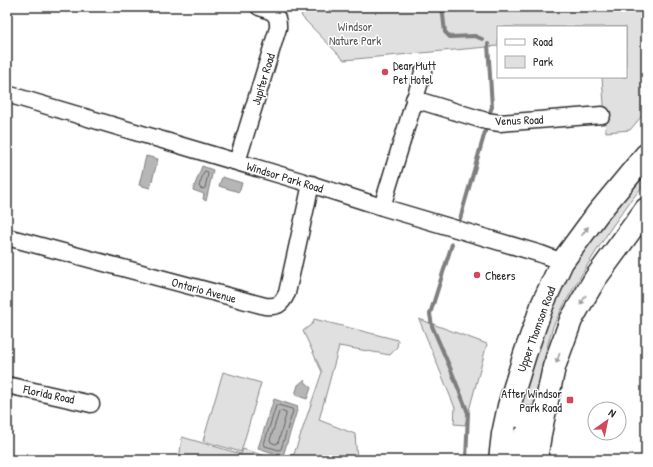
<svg xmlns="http://www.w3.org/2000/svg" width="653" height="467" viewBox="0 0 653 467" font-family="'Patrick Hand',sans-serif">
<style>
.green{fill:#e0e0e0;stroke:#868686}
.water{fill:#b6b6b6;stroke:#7e7e7e}
.lines{fill:none;stroke-linecap:round;stroke-linejoin:round}
.shore{stroke:#636363;stroke-width:1}
.stream{stroke:#7e7e7e;stroke-width:4}
.street-casing{stroke:#2b2b2b;stroke-width:19}
.primary-casing{stroke:#2b2b2b;stroke-width:25}
.street{stroke:#fff;stroke-width:16}
.primary{stroke:#fff;stroke-width:22}
.oneway{fill:#a0a0a0}
.poi-dot{fill:#d1495b;stroke:#fff;stroke-width:1.5}
.labels{text-anchor:middle;dominant-baseline:central;stroke-width:3;stroke-linejoin:round;paint-order:stroke}
.park-label{font-size:12px;fill:#585858;stroke:#fff}
.poi-label{font-size:12px;fill:#2b2b2b;stroke:#fff;text-anchor:start}
.street-label{font-size:12px;fill:#2b2b2b;stroke:#fff}
</style>
<rect width="100%" height="100%" fill="#fff"/>
<filter id="ink" filterUnits="userSpaceOnUse"><feTurbulence type="fractalNoise" baseFrequency=".025" numOctaves="2"/><feDisplacementMap in="SourceGraphic" scale="8" xChannelSelector="R" yChannelSelector="G"/><feConvolveMatrix kernelMatrix="1 2 1 2 8 2 1 2 1" color-interpolation-filters="sRGB"/></filter>
<g filter="url(#ink)">
<path class="green" d="M300,7h346v104l-16,19 -24,2 -4,-55h24v-50h-128v19l-154,14 -42,-43z
M646,175v7l-17,21 -18,25 -26,41 -20,34 -12,23 -7,25 -10,57 -16,2 5,-29 9,-39 36,-74 15,-24 39,-46z
M314,319l84,21 -1,7 -7,8 -51,-9 -20,74 36,14 2,26h-78l15,-6 28,-82 -19,-41 10,-8z
M419,319l68,25 -22,81 -11,-1 1,-16z
M223,372l38,11 -20,69 -38,-11z
M182,437l59,17 2,-5 35,11h-99z"/>
<path class="water" d="M146,156l12,3 -8,29 -11,-3z
M202,166l11,4 -7,31 -3,-2 1,-5 -11,-4z
M222,177l20,6 -3,9 -20,-6z
M304,380l7,8 -4,11 -12,-4 3,-10z
M274,399l24,8 -15,49 -25,-8z"/>
<g class="lines">
<path class="shore" d="M205,171l3,1v2l-3,14 -2,1 -3,-1 -1,-2 5,-14z
M278,405l14,4 1,2 -12,38 -2,1 -14,-4 -1,-2 12,-38z
M281,411l5,2v2l-8,28 -3,1 -4,-2 -1,-2 9,-28z"/>
<path class="stream" d="M442,7l3,25 5,5 25,-1 7,3
M488,44l4,63 -2,5
M460,219l25,-87
M452,244l-22,70 2,12 19,44 17,43 -2,47"/>
<defs>
<path id="street" d="M7,94l297,88 78,25 159,47 21,8
M414,99l72,22 14,2 102,-8
M237,162l41,-134c1,-15 -6,-17 -19,-21
M382,207l41,-135
M7,237l258,69c13,1 16,-1 22,-13l22,-100 3,-9
M7,385l84,19"/>
<path id="primary" d="M509,406c11,14 19,15 35,9
M500,460l3,-26 6,-28 16,-52 18,-51 19,-41 36,-49 48,-58
M521,460l1,-17 3,-7 9,-2h6
M536,460l4,-26 14,-67 17,-47 24,-41 51,-70"/>
</defs>
<use href="#street" class="street-casing"/>
<use href="#primary" class="primary-casing"/>
<use href="#street" class="street"/>
<use href="#primary" class="primary"/>
</g>
<defs><path id="oneway-solid" d="M-6-.8H1V-3.2L6.5 0L1 3.2V.8H-6Z"/></defs>
<g class="oneway">
<use href="#oneway-solid" transform="translate(585 231) rotate(-54)"/>
<use href="#oneway-solid" transform="translate(583 300) rotate(120)"/>
<use href="#oneway-solid" transform="translate(558 358) rotate(110)"/>
</g>
</g>
<g class="poi-dot">
<circle cx="385" cy="72" r="4"/>
<circle cx="477" cy="275" r="4"/>
<rect x="566" y="396" width="8" height="8" rx="2"/>
</g>
<g class="labels">
<g class="park-label">
<text x="355" y="26">Windsor<tspan x="355" dy="14">Nature Park</tspan></text>
</g>
<g class="poi-label">
<text x="393" y="65">Dear Mutt<tspan x="393" dy="14">Pet Hotel</tspan></text>
<text x="485" y="275">Cheers</text>
<text x="562" y="393" text-anchor="end">After Windsor<tspan x="562" dy="14">Park Road</tspan></text>
</g>
<g class="street-label">
<text transform="translate(263 79) rotate(-73)">Jupiter Road</text>
<text transform="translate(519 120) rotate(-2)">Venus Road</text>
<text transform="translate(285 177) rotate(17)">Windsor Park Road</text>
<text transform="translate(204 290) rotate(15)">Ontario Avenue</text>
<text transform="translate(536 329) rotate(-70)">Upper Thomson Road</text>
<text transform="translate(49 394) rotate(12)">Florida Road</text>
</g>
</g>
<rect width="653" height="467" fill="none" stroke="#fff" stroke-width="24"/>
<rect x="12" y="12" width="629" height="443" fill="none" stroke="#2b2b2b" stroke-width="1.5" filter="url(#ink)"/>
<rect x="497" y="26" width="130" height="52" fill="#ffffff" stroke="#aaaaaa"/>
<rect x="505" y="39" width="20" height="6" fill="#ffffff" stroke="#aaaaaa"/>
<text x="533" y="46" font-size="12" fill="#2b2b2b">Road</text>
<rect x="505" y="56" width="20" height="12" fill="#e0e0e0" stroke="#aaaaaa"/>
<text x="533" y="66" font-size="12" fill="#2b2b2b">Park</text>
<g transform="translate(607 421) rotate(33)"><circle r="19" fill="#ffffff" stroke="#aaaaaa"/>
<path d="M0-3L7 15L0 10L-7 15Z" fill="#d1495b"/>
<text y="-6" font-size="11" font-weight="bold" text-anchor="middle" fill="#2b2b2b">N</text>
</g>
</svg>
